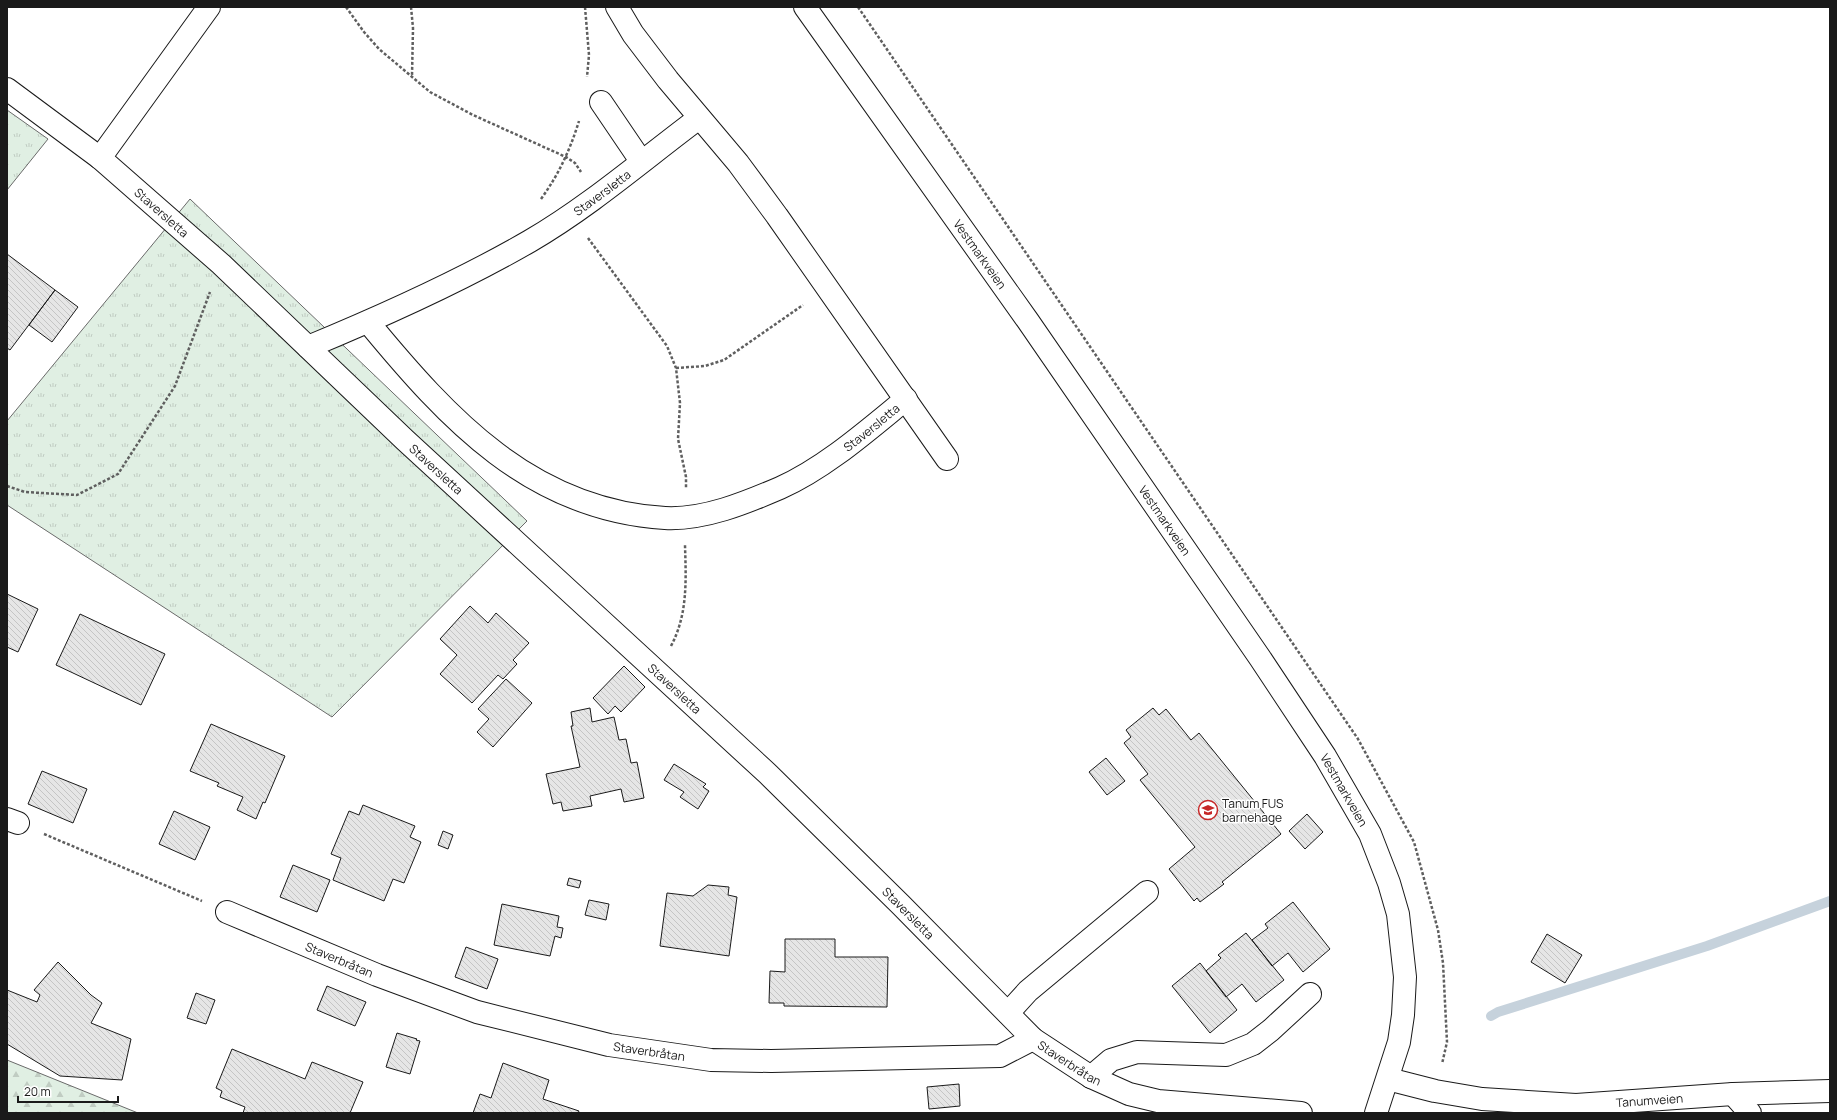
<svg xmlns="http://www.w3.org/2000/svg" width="1837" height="1120" viewBox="0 0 1837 1120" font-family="Manrope,sans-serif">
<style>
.grass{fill:url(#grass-tufts);stroke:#6a6a6a}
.forest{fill:url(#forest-firs);stroke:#6a6a6a}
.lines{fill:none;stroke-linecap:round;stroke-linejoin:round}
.stream{stroke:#c6d2dc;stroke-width:10}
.building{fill:url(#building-back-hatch);stroke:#1a1a1a}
.minor-casing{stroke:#1a1a1a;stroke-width:24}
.major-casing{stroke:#1a1a1a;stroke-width:24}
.path{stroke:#5f5f5f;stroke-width:2.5;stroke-dasharray:3 2;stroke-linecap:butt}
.minor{stroke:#fff;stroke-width:22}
.major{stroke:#fff;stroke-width:22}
.labels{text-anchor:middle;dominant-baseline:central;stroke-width:3;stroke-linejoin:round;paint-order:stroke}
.street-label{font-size:12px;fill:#1a1a1a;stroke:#fff}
.poi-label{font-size:12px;fill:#1a1a1a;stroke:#fff;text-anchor:start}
</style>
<defs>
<pattern id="grass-tufts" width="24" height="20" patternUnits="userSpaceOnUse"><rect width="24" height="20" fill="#e0efe3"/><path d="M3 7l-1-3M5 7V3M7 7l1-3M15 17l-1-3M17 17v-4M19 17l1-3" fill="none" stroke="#c0ccc2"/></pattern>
<pattern id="forest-firs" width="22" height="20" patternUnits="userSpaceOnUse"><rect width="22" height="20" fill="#e0efe3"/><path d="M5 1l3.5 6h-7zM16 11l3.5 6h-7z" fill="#c0ccc2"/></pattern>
<pattern id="building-back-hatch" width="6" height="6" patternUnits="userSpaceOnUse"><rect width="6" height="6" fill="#e6e6e6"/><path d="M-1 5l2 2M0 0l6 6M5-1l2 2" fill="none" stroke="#c5c5c5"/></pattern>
</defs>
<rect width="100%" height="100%" fill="#fff"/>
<path class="grass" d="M7,110l41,29 -41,51z
M190,199l337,322 -195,196 -325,-212v-84z"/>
<path class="forest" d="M7,1060l131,53h-131z"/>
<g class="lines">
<path class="stream" d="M1491,1016l7,-4 209,-66 123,-45"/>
</g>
<path class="building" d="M7,254l48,36 -45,60 -3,-2z
M55,290l23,17 -26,35 -23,-17z
M7,594l31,15 -20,43 -11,-5z
M470,606l18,17 8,-10 33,30 -16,17 4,4 -14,15 -5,-4 -26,28 -32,-29 17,-19 -17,-16z
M80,614l85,40 -24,51 -85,-40z
M624,666l21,21 -24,25 -6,-6 -7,8 -15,-16z
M506,679l26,24 -39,44 -16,-15 12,-13 -11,-10z
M590,708l2,14 22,-5 5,23 7,-1 5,24 6,-1 7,36 -20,4 -3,-13 -31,7 2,10 -29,5 -2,-9 -8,2 -7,-30 34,-7 -9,-41h2l-2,-14z
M1153,708l6,7 7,-6 25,31 8,-7 82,101 -59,48 2,2 -24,18 -3,-4 -3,3 -25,-32 26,-22 -55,-67 8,-6 -24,-31 7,-6 -5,-7z
M211,724l74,32 -20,47 -2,-1 -7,17 -19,-9 6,-13 -26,-11 2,-3 -29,-12z
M1106,758l19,23 -18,14 -18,-23z
M674,764l32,20 -3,3 6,4 -11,18 -18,-12 4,-5 -20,-12z
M42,771l45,18 -14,34 -45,-19z
M363,805l52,21 -5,11 11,5 -17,41 -11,-4 -9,22 -51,-21 8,-22 -10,-4 18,-43 10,4z
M174,811l36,16 -15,33 -36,-16z
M1307,814l16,18 -18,17 -16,-18z
M443,831l10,4 -5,14 -10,-4z
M293,865l37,15 -13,32 -37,-15z
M569,878l12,3 -2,7 -12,-3z
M708,885l21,2 -1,8 9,2 -8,59 -69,-10 7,-53 26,3z
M589,900l20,4 -3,16 -21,-5z
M1293,902l37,47 -27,23 -15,-19 -16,13 -20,-26 16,-12 -3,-4z
M502,904l57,12 -2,11 6,1 -2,10 -6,-2 -5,20 -56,-11z
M1246,933l38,47 -28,22 -14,-18 -16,13 -20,-26 15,-13 -3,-3z
M1547,934l35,21 -17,28 -34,-21z
M785,939h50v18h53l-1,50 -103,-1v-3h-15l1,-32 15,1z
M466,947l32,12 -11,30 -32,-12z
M58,962l33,33 11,8 -11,20 40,16 -9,41 -62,-4 -53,-32v-54l30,12 3,-7 -6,-5z
M1200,963l37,47 -27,23 -38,-47z
M327,986l39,16 -11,24 -38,-16z
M196,993l19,7 -9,24 -19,-6z
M397,1033l20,6 -1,1 4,1 -10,33 -24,-7z
M232,1049l73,30 7,-17 51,20 -13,31h-107l2,-6 -25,-10 2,-6 -6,-3z
M503,1063l46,17 -6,19 36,12 -1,2h-105l7,-19 11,4z
M959,1084l1,22 -31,3 -2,-22z"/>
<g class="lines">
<defs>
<g id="minor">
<path d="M617,7l16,27 35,46 70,83 39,53 170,243"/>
<path id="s1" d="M7,89l93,69 121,106 184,176 363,334 133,131 132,134 58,38 38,17 29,7 143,12"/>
<path d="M601,102l40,59"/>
<path d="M100,158l109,-151"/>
<path id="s2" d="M368,322c80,97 163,188 297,196 39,2 80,-15 115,-30 45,-20 88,-58 126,-89"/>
<path id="s3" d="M308,347c75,-31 151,-65 222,-106 60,-35 114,-82 169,-123"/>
<path d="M7,819l11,4"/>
<path id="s4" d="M227,912l150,63 100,37 132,33 102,15 60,1 229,-5 33,-17"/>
<path d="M1008,1013l20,-22 119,-99"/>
<path d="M1091,1077l20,-17 26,-8 89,3 27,-11 18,-14 39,-36"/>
<path id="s5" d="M1388,1079l47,12 47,8 94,6 157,-11 97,-3"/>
<path d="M1733,1094l17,19"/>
</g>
<g id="major">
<path id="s6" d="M805,7l223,314 232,337 65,98 45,78 19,49 9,31 7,63 -2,38 -4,27 -23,71"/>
</g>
</defs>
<use href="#minor" class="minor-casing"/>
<use href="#major" class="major-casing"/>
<path class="path" d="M346,7l18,25 15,17 51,43 43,23 93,42 9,6 6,9
M411,7l2,21 -1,48
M585,7l4,48 -2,22
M858,7l500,732 56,103 24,88 5,33 4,79 -5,22
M541,199c18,-25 29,-49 38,-78
M588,238l79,108 9,22 4,35 -2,36 8,38v11
M676,368l29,-2 19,-6 79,-55
M7,486l18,6 52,3 41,-21 57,-88 35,-94
M671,646c17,-32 15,-66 14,-101
M44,834l158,67"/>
<use href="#minor" class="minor"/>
<use href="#major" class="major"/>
</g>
<defs>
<symbol id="school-ring" viewBox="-11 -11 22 22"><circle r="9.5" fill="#fff" stroke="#c62828" stroke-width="1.5"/><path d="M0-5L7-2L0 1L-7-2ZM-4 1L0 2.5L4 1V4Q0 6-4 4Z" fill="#c62828"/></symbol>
</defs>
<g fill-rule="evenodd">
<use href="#school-ring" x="1197" y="799" width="22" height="22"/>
</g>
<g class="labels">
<g class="street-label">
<text stroke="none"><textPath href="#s3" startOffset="333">Staversletta</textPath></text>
<text stroke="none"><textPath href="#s1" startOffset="198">Staversletta</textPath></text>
<text stroke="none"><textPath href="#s6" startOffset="303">Vestmarkveien</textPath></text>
<text stroke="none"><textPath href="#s2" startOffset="597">Staversletta</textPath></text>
<text stroke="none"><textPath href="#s1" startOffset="574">Staversletta</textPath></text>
<text stroke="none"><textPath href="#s6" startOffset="627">Vestmarkveien</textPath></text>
<text stroke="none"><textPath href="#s1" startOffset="898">Staversletta</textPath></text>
<text stroke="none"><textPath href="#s6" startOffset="951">Vestmarkveien</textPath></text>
<text stroke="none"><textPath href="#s1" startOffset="1222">Staversletta</textPath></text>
<text stroke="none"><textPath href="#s4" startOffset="122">Staverbråtan</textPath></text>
<text stroke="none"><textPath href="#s4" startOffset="446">Staverbråtan</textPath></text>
<text stroke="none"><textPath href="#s1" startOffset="1443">Staverbråtan</textPath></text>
<text stroke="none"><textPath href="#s5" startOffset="264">Tanumveien</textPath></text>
</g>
<g class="poi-label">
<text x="1222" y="803">Tanum FUS<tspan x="1222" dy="14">barnehage</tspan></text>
</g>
</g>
<rect width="1837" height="1120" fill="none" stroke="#1a1a1a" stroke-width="16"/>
<path d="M18 1096v6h100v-6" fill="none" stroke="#1a1a1a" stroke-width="2"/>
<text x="24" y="1096" font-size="12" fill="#1a1a1a" stroke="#ffffff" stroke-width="3" paint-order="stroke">20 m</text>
</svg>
